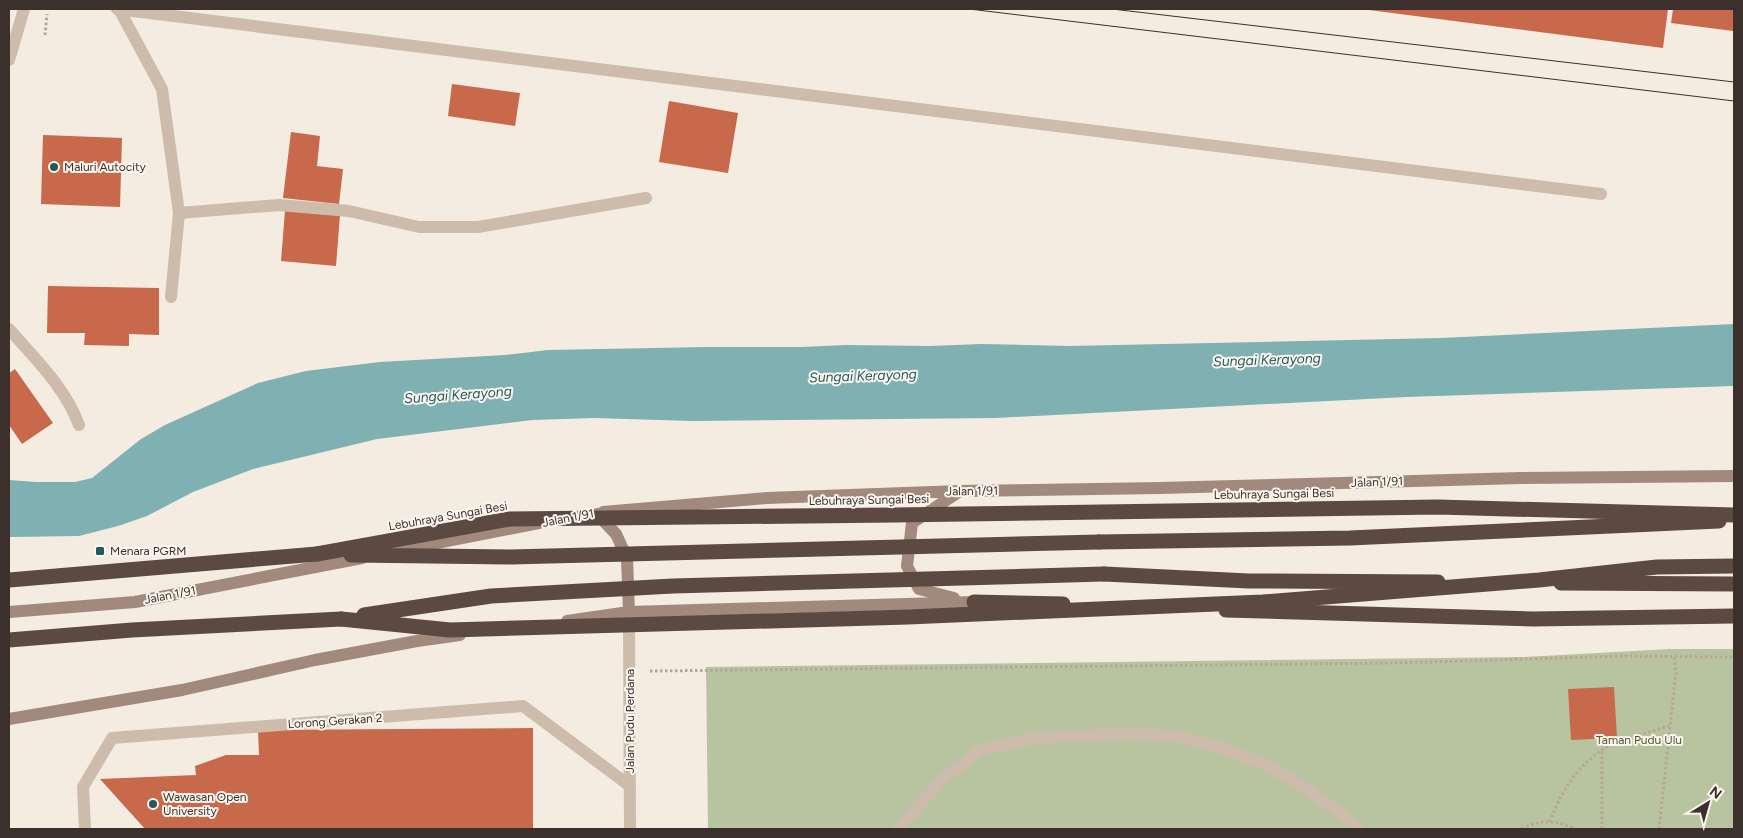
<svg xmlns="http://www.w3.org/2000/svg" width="1743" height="838" viewBox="0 0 1743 838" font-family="Figtree,sans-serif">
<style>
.green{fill:#b8c4a0}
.water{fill:#7fb0b2}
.building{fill:#c8694b}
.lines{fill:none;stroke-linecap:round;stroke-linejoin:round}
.path{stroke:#b9a596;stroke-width:3;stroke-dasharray:2.5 2.5;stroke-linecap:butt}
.lane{stroke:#cdbbac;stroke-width:12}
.street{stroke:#cdbbac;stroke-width:12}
.secondary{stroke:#a18a7d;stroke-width:12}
.highway{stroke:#5c4a42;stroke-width:15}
.tram{stroke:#3b302b;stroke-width:1}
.highway-bridge{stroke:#5c4a42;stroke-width:15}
.poi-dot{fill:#1f5a5e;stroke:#fbf5ee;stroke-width:2}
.labels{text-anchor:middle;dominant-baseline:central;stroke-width:4;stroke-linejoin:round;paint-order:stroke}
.poi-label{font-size:12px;fill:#3b302b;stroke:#fbf5ee;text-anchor:start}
.street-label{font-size:12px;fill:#3b302b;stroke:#fbf5ee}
.park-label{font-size:12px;fill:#4a5a2e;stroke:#fbf5ee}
.water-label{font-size:14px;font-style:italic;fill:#1f5a5e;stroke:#fbf5ee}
</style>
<rect width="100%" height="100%" fill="#f4ebe1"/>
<path class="green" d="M1670,649h64v180h-1026l-2,-162 817,-10z"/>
<path class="water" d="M1734,324v62l-328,11 -410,21 -304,3 -98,-3 -62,2 -155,19 -124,30 -60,23 -46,24 -29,10 -39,10 -70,1v-57l27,2h39l17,-4 49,-39 24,-14 93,-42 48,-12 74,-9 125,-7 43,-5 160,-3h93l46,-2 83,1 51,-2 88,2 372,-8z"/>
<path class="building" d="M1361,9h307l-5,39z
M1673,9h61l-1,22 -62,-8z
M452,84l68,9 -5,33 -67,-10z
M669,101l69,12 -10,60 -69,-11z
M291,132l29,4 -3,30 26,3 -4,35 -56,-6z
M43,135l79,3 -2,69 -79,-3z
M285,211l55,4 -4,51 -55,-5z
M48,286l111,2v47l-30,-1v12l-45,-1 1,-12h-38z
M15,369l38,54 -31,21 -13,-19v-52z
M1614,687l3,51 -46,2 -3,-51z
M533,728v101h-388l-45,-50 96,-4 -1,-9 31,-11h33l-1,-25z"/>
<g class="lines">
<path class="path" d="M45,35l2,-21
M650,671l744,-8 230,-7 110,1
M1550,822c9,-27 28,-58 54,-73 19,-12 43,-16 65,-23
M1522,829c16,-10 37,-9 53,0
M1602,829v-79
M1659,829l17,-157 -2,-15"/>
<path class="lane" d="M117,9l1484,185
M119,9l43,80 17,124 -8,84
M9,60l15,-51
M179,213l100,-8 70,6 70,16h59l168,-29
M9,329c26,30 56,58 70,96
M85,829l-2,-42 29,-49 411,-32 107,80
M898,829l47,-52 36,-27 53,-12 102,-5 44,4 40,10 41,16 34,18 35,24 29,24"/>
<path class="street" d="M629,615l1,214"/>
<path class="secondary" d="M603,512l164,-14 193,-7 200,-3 361,-10 213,-2
M597,514l19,20 11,24 2,54
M396,551l143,-28
M954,598l-35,-9 -12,-23 5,-43 48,-32
M9,612l126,-10 227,-44
M567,621l62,-9 345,-10
M9,719l173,-29 133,-30 102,-19 43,-6"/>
<path class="highway" d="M1099,542l251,-4 369,-17
M1104,574l145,7 189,1
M9,580l308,-26
M1561,583l173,1
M974,602l89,2
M1226,610l307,9 201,-3
M9,640l123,-10 209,-11"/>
<path class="tram" d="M969,9l765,92
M1112,9l622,73"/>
<path class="highway-bridge" d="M317,554l193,-35 384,-4 544,-8 296,8
M351,555l160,2 588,-15
M364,615l127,-19 182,-10 431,-12
M341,619l109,11 458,-13 355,-15 276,-22 118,-13 77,-1"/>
</g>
<g class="poi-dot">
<circle cx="54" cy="167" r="5"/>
<rect x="95" y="546" width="10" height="10" rx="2.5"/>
<circle cx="153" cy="804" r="5"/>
</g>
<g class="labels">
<g class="poi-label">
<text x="64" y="167">Maluri Autocity</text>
<text x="110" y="551">Menara PGRM</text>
<text x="163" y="797">Wawasan Open<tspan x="163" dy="14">University</tspan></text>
</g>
<g class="street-label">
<text transform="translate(1377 482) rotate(-2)">Jalan 1/91</text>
<text transform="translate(972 491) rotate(-1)">Jalan 1/91</text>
<text transform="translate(1274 494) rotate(-1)">Lebuhraya Sungai Besi</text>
<text transform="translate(869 500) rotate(-1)">Lebuhraya Sungai Besi</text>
<text transform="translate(448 516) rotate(-10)">Lebuhraya Sungai Besi</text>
<text transform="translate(568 518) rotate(-11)">Jalan 1/91</text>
<text transform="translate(170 595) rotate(-11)">Jalan 1/91</text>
<text transform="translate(335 721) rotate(-4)">Lorong Gerakan 2</text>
<text transform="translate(630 721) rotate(-90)">Jalan Pudu Perdana</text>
</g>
<g class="park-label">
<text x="1639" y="740">Taman Pudu Ulu</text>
</g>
<g class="water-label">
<text transform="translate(1267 360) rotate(-2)">Sungai Kerayong</text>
<text transform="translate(863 376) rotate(-2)">Sungai Kerayong</text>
<text transform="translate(458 395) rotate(-4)">Sungai Kerayong</text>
</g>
</g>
<rect width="1743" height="838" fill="none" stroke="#3b302b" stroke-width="20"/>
<g transform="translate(1708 803) rotate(37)" stroke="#fbf5ee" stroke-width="4" paint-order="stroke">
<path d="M0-4L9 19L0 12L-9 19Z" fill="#3b302b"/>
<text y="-8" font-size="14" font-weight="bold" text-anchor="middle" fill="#3b302b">N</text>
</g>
</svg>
